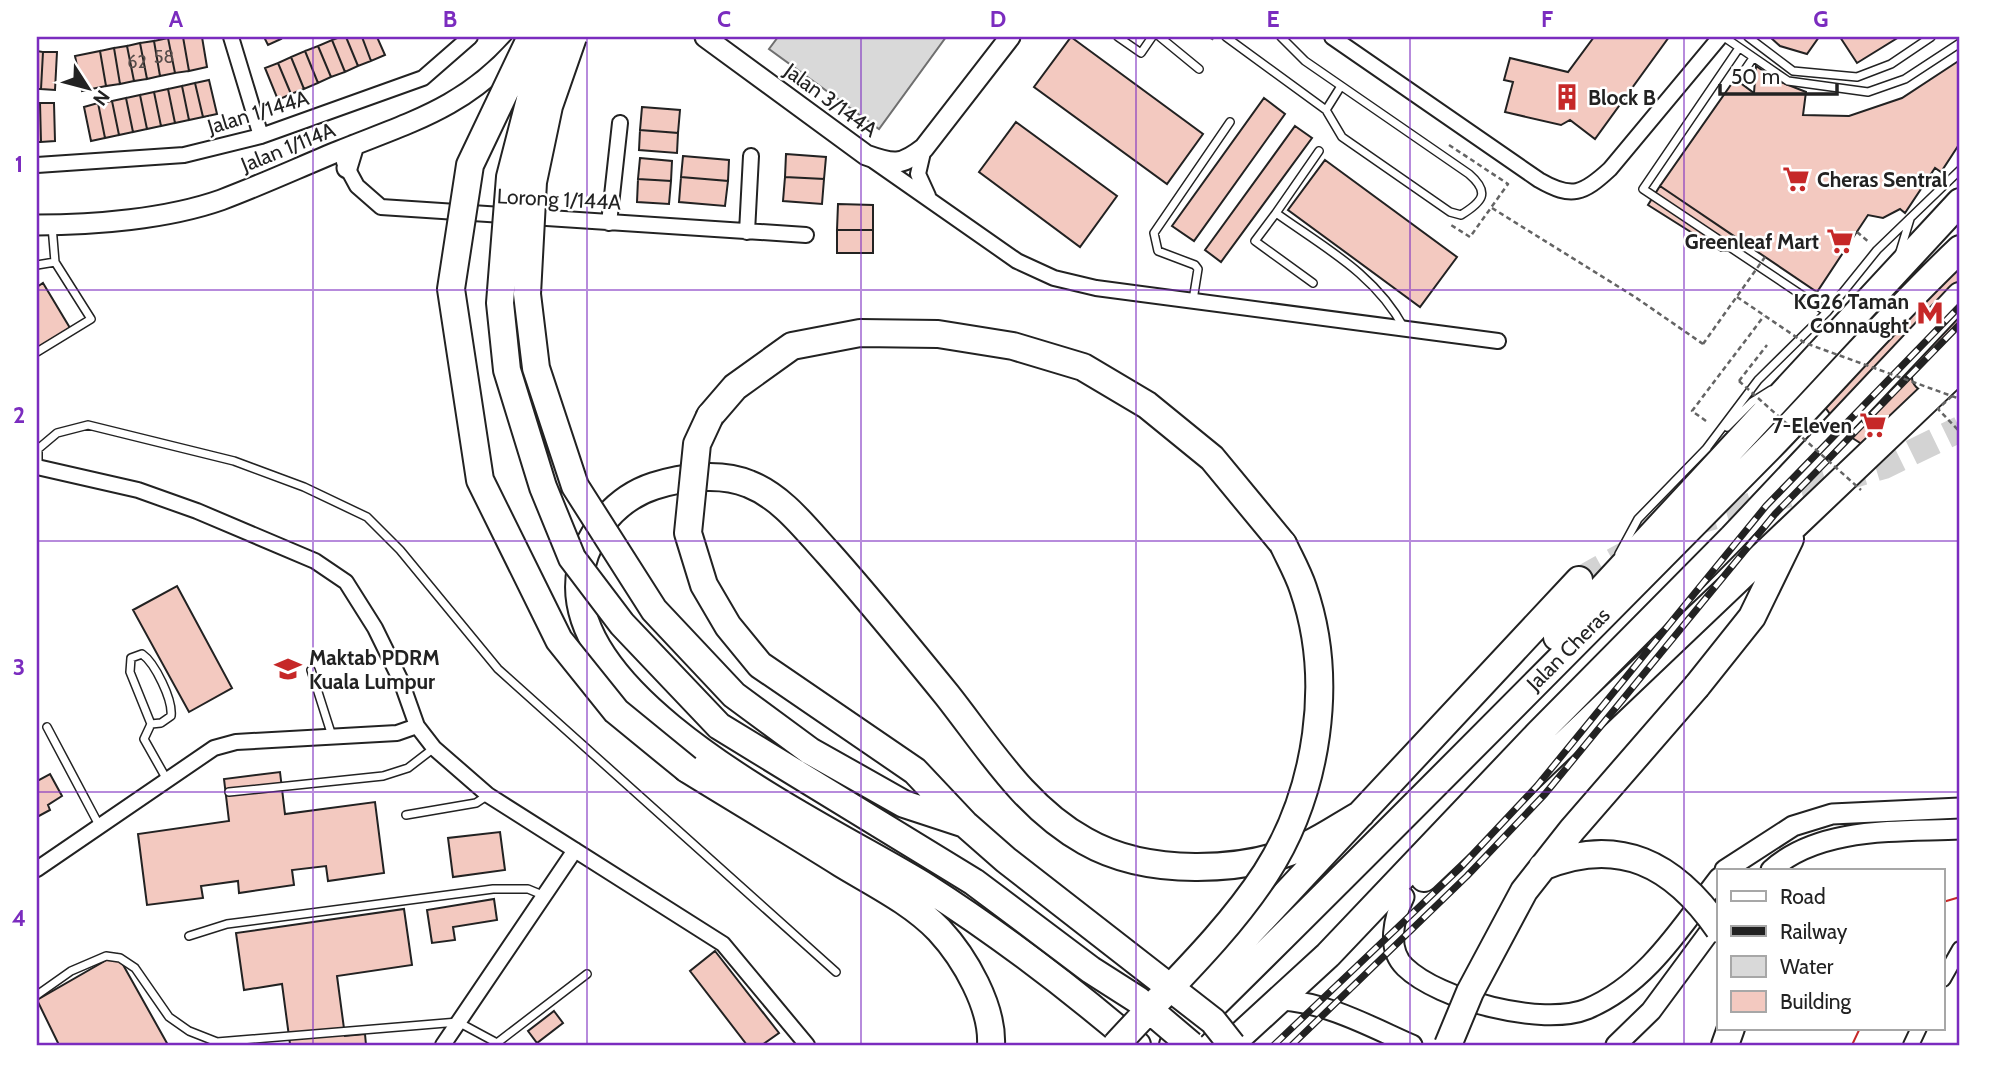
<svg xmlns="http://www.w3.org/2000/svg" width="1997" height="1082" viewBox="0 0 1997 1082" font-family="Cabin,sans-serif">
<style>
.water{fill:#d9d9d9;stroke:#6f6f6f;stroke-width:2}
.building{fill:#f3c9c0;stroke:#222;stroke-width:2}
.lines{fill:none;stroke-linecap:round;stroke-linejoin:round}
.highway-tunnel{stroke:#d3d3d3;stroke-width:26;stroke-dasharray:26 13;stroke-linecap:butt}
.lane-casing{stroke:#222;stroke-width:10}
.street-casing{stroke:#222;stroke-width:18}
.secondary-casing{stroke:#222;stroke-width:23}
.highway-casing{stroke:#222;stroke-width:30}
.path{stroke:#646464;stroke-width:2.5;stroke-dasharray:5 3.5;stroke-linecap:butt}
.lane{stroke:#fff;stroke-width:7}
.street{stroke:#fff;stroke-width:14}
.secondary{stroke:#fff;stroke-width:19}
.highway{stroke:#fff;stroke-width:26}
.rail-casing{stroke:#222;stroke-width:7}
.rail{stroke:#fff;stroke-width:4.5;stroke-dasharray:13;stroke-linecap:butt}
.highway-bridge-casing{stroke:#222;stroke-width:30;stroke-linecap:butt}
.path-bridge{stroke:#646464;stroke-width:2.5;stroke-dasharray:5 3.5;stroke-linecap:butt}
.highway-bridge{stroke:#fff;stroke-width:26}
.power{stroke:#c62828;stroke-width:2;stroke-dasharray:24 5 3.5 5;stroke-linecap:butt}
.grid{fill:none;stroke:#7b2cbf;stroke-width:2;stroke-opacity:0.55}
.labels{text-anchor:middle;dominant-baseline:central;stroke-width:5;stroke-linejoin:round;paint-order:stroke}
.number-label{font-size:18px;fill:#564c4a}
.poi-label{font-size:21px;font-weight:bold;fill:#222;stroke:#fff;text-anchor:start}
.street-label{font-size:21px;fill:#222;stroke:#fff}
.neatline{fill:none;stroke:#7b2cbf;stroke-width:2.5}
.grid-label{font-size:23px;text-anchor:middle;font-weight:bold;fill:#7b2cbf}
</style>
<rect width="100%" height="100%" fill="#fff"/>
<path class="water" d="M778,37h168l-67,92 -110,-80z"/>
<path class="building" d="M183,37l6,34 -14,2 -7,-35z
M183,37h19l5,30 -18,4z
M264,37h16l1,2 -13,6z
M340,37h6l12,29 -13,6 -13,-32z
M346,37h16l9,24 -13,5z
M362,37h15l8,18 -14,6z
M1071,37l132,97 -36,50 -133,-97z
M1594,37h75l-74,102 -25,-19 -9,5 -56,-13 8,-30 -9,-2 6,-22 58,14z
M1770,37h49l-12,17 -27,-8z
M1840,37h59l-42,26z
M168,38l7,35 -15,3 -6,-35z
M332,40l13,32 -14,5 -13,-31z
M154,41l6,35 -13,3 -7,-36z
M140,43l7,36 -13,2 -7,-35z
M127,46l7,35 -14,3 -6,-36z
M318,46l13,31 -13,6 -13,-32z
M114,48l6,36 -14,2 -6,-35z
M37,51l6,1 -2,37h-4z
M100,51l6,35 -24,5 -7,-35z
M305,51l13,32 -14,6 -13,-32z
M43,52h14l-2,38 -14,-1z
M291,57l13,32 -13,5 -13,-31z
M1960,60v83l-19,29 -6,-4 -30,45 -5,-4 -17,9 -15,-3 -51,77 -157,-106 75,-107 19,14 2,-27 22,15 28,11 -3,23 46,1 53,-18z
M278,63l13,31 -13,6 -13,-32z
M209,80l8,34 -14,3 -8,-34z
M195,83l8,34 -14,3 -7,-34z
M182,86l7,34 -14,3 -7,-34z
M168,89l7,34 -14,3 -7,-34z
M154,92l7,34 -14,3 -7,-34z
M140,95l7,34 -14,3 -7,-34z
M126,98l7,34 -14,3 -7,-34z
M1264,98l21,16 -91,127 -22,-15z
M112,101l7,34 -14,3 -7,-35z
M37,103h3l1,39h-4z
M40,103h14l1,38 -14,1z
M98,103l7,35 -14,3 -7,-34z
M642,107l38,3 -2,23 -38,-3z
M1016,122l101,74 -37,51 -101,-75z
M1295,126l17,12 -91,124 -16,-12z
M640,130l38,3 -1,20 -38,-3z
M786,154l40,3 -2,22 -39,-2z
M683,156l46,4 -1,21 -47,-4z
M640,158l32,3 -1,20 -33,-2z
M1325,160l132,97 -37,50 -132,-97z
M681,177l47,4 -3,25 -46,-4z
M785,177l39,2 -2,25 -39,-3z
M638,179l33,2 -2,23 -32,-2z
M1660,186l78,53 -8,11 -9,1 -73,-46z
M838,204l35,1v25h-36z
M837,230h36v23h-36z
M1960,251v123l-81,81 -36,-23 -26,-36z
M43,283l27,45 -33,20v-61z
M177,586l55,102 -43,24 -56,-102z
M280,772l5,42 90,-12 9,71 -56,8 -2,-15 -34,4 2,15 -55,8 -1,-12 -37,5 2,12 -56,7 -9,-71 91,-13 -5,-42z
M50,774l12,22 -14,9 2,5 -13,7v-36z
M500,832l5,38 -52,7 -5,-39z
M494,899l3,21 -44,7 2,13 -23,3 -5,-33z
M404,909l8,56 -75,11 8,60 20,-2 1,11h-84l8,-1 -8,-60 -38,6 -8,-57z
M715,951l64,82 -17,12h-15l-57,-74z
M117,954l51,91h-109l-22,-45z
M554,1011l9,12 -26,20 -9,-12z"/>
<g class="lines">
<path class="highway-tunnel" d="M1689,524l195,-58 76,-37
M1579,580l56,-31"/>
<defs>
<path id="lane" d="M1118,37l23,16 11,-16
M1160,37l39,32
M1226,37l100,73 16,27 108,75 11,3c21,-13 30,-22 8,-41l-164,-113 -24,-24
M1724,37l64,44 80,11 37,-13 55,-36
M1748,37l45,34 64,6 34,-13 40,-27
M1739,48l-96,141 184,123
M1742,74l11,-16
M1326,110l15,-24
M1276,213l43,-62
M1899,255l11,-36
M37,265l18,-3
M1313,283l-58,-42 21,-28c49,35 99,61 128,115
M1193,300l5,-31 -3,-4 -37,-14 -4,-18 76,-111
M37,352l54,-33 -36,-57 -3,-36
M1727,427l25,-25 19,-12
M1706,449l52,-69 69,-68 50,-62 83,-80
M38,467v-18l19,-16 31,-8 146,36 70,26 63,30 33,33 98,119 338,303
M1619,554l19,-35 69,-71
M142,654c13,9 31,46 29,62l-10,7 -10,1 -21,-52 1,-14z
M311,670l21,66
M151,724l-7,15 22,39
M47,727l52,98
M229,792l154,-16 25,-8 26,-20
M406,815l70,-12 12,-8
M189,936l38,-12 266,-35h35l17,7
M37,995l34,-24 35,-15 14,2 15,10 34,49 20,14 28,11 241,-20 39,21 90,-69"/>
<path id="street" d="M231,37l30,99
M1332,37l207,143c33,19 44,14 71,-11l110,-132
M924,148l-6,26 10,22
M874,161l143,100 37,17 42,10 402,53
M344,162l13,24 24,21 425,28
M37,165l147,-10 77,-19 162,-58 47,-41
M609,223l11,-100
M747,232l4,-76
M37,467l101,23 59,21 118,50 31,21 29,46 26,53 16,45 17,22 54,47 235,149 84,101
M37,869l177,-121 22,-6 161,-9 20,-7
M1943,979l17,-30
M443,1045l132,-195
M1911,1045l8,-17"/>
<path id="secondary" d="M705,37l161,118c28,10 35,11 58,-7l86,-111
M347,168l7,-23
M37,225c57,0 130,-6 184,-25 40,-15 79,-33 118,-49 74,-30 126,-43 181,-106
M1725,870l68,-44 39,-12 128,-6
M1771,870c49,-44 128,-38 189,-41
M1404,897c-10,20 -18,52 1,70 34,33 138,60 182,42 60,-25 94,-82 132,-131
M1282,1000c46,3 89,27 130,45
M1616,1045l35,-34 68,-92"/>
<path id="highway" d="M1926,377l34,-33
M710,416l25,-29 57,-41 68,-13 78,1 75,12 70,21 64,38 65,53 71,86
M1557,637l403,-435
M1697,686l55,-69 38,-78
M687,769c52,32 104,63 155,95 33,20 70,38 97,66 26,28 54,77 52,115
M1424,878l536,-510
M1177,1019l49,-61 353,-378
M1137,1045c-67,-57 -136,-110 -211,-158 -93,-58 -373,-185 -345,-319 9,-38 36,-70 73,-82 28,-9 67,-14 95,-2 33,13 56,44 79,69 41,46 80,94 119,142 41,52 78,113 138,146 61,35 159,33 222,4 19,-9 36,-21 54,-31
M1173,1045c201,-197 398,-397 596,-597 64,-66 124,-136 191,-199
M1230,1045l98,-90 211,-222 193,-195 228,-242
M1725,1045l6,-17"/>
</defs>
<use href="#lane" class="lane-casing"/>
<use href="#street" class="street-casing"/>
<use href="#secondary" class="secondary-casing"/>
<use href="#highway" class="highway-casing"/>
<path class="path" d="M1209,37l7,4
M1449,145l59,39 -38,53 -19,-12
M1492,208l143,89 68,47
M1857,232l13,11
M1739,381l28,-36
M1706,421l-14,-10 72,-95"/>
<use href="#lane" class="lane"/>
<use href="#street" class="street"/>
<use href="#secondary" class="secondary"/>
<use href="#highway" class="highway"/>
<defs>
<path id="rail" d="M1274,1045l185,-176 78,-83 229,-280 194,-200
M1292,1045l175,-169 78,-82 230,-280 185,-190"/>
</defs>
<use href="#rail" class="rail-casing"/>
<use href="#rail" class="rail"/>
<defs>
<path id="highway-bridge" d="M531,37l-61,128 -19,124 29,191 79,160 57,71 71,58
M558,37l-22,39 -26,101 -10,126 7,67 36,117 29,71 50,66 97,102 255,156 117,88 47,30 53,45
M573,37l-24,69 -16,76 -6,112 9,74 39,118 79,124 80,85 76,56 94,53 61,20
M710,416l-13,28 -9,89 16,52 24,41 32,39 155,106 50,53 41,36 207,161 19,24
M1542,867c77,-32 132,-3 177,62
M1116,1045c50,-55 109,-109 150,-172 52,-81 69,-193 37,-285 -5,-15 -13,-29 -20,-44
M1448,1045l22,-53 54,-101 48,-61 125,-144"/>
</defs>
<use href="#highway-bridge" class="highway-bridge-casing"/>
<path class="path-bridge" d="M1737,297l68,46 155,56
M1703,344l62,-87
M1739,381l122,109
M1952,396l-14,13 22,23"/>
<use href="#highway-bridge" class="highway-bridge"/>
<path class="power" d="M1943,902l17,-5
M1852,1045l8,-17"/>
</g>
<path class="grid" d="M313,37v1008M587,37v1008M861,37v1008M1136,37v1008M1410,37v1008M1684,37v1008M37,290h1923M37,541h1923M37,792h1923"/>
<defs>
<symbol id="building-bare" viewBox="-9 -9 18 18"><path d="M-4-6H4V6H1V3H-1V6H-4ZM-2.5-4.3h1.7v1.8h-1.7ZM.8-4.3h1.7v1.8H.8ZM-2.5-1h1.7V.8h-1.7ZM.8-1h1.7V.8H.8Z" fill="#c62828" stroke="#fff" stroke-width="2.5" paint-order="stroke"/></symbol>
<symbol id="supermarket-bare" viewBox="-9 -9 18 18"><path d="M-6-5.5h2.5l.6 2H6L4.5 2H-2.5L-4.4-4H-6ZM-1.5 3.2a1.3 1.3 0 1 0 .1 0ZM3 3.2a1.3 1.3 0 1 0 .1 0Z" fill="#c62828" stroke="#fff" stroke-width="2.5" paint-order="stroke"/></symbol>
<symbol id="metro-bare" viewBox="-9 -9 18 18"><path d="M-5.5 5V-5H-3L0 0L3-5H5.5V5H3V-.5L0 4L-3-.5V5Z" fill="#c62828" stroke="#fff" stroke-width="2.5" paint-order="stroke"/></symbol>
<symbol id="university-bare" viewBox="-9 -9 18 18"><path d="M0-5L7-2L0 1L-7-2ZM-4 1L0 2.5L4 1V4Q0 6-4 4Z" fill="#c62828" stroke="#fff" stroke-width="2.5" paint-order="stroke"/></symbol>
</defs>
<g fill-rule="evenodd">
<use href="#building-bare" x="1548" y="78" width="38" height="38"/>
<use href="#supermarket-bare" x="1777" y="160" width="38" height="38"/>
<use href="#supermarket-bare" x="1821" y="222" width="38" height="38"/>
<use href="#metro-bare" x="1911" y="294" width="38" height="38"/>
<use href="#supermarket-bare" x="1854" y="406" width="38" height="38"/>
<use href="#university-bare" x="269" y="650" width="38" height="38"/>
</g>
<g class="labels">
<g class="number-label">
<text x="164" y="57">58</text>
<text x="137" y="62">62</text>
</g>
<g class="poi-label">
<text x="1588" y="97">Block B</text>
<text x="1817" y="179">Cheras Sentral</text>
<text x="1819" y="241" text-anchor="end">Greenleaf Mart</text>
<text x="1909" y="301" text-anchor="end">KG26 Taman<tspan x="1909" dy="24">Connaught</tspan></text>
<text x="1852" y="425" text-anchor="end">7-Eleven</text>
<text x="309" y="657">Maktab PDRM<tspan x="309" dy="24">Kuala Lumpur</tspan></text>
</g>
<g class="street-label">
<text transform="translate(831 100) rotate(36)">Jalan 3/144A</text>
<text transform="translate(258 112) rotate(-17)">Jalan 1/144A</text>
<text transform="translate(288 147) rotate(-22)">Jalan 1/114A</text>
<text transform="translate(559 199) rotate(3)">Lorong 1/144A</text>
<text transform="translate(1568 649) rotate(-45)">Jalan Cheras</text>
</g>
</g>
<rect width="1997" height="1082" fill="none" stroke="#ffffff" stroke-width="77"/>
<rect x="1717" y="869" width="228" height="161" fill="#ffffff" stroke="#a7a7a7" stroke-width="2"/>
<rect x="1731" y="891" width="35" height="10" fill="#ffffff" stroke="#a7a7a7" stroke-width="2"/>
<text x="1780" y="904" font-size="21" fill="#222222">Road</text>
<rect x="1731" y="926" width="35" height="10" fill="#222222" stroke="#a7a7a7" stroke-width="2"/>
<text x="1780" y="939" font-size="21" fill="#222222">Railway</text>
<rect x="1731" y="956" width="35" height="21" fill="#d9d9d9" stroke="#a7a7a7" stroke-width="2"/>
<text x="1780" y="974" font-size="21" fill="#222222">Water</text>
<rect x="1731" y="991" width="35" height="21" fill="#f3c9c0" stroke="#a7a7a7" stroke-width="2"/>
<text x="1780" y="1009" font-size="21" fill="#222222">Building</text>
<g transform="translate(88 88) rotate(126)" stroke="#ffffff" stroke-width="5" paint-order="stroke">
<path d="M0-5L12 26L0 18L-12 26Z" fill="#222222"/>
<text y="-10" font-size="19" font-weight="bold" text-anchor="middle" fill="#222222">N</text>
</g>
<path d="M1720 84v10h117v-10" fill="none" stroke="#222222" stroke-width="3.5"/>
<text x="1731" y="84" font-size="21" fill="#222222" stroke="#ffffff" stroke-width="5" paint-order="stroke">50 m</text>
<rect x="38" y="38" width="1920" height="1006" class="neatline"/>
<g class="grid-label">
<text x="176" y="27">A</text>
<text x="450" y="27">B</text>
<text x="724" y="27">C</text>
<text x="998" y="27">D</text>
<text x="1273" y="27">E</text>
<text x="1547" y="27">F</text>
<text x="1821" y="27">G</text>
<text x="19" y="172">1</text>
<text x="19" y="423">2</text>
<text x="19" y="675">3</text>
<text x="19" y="926">4</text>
</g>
</svg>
